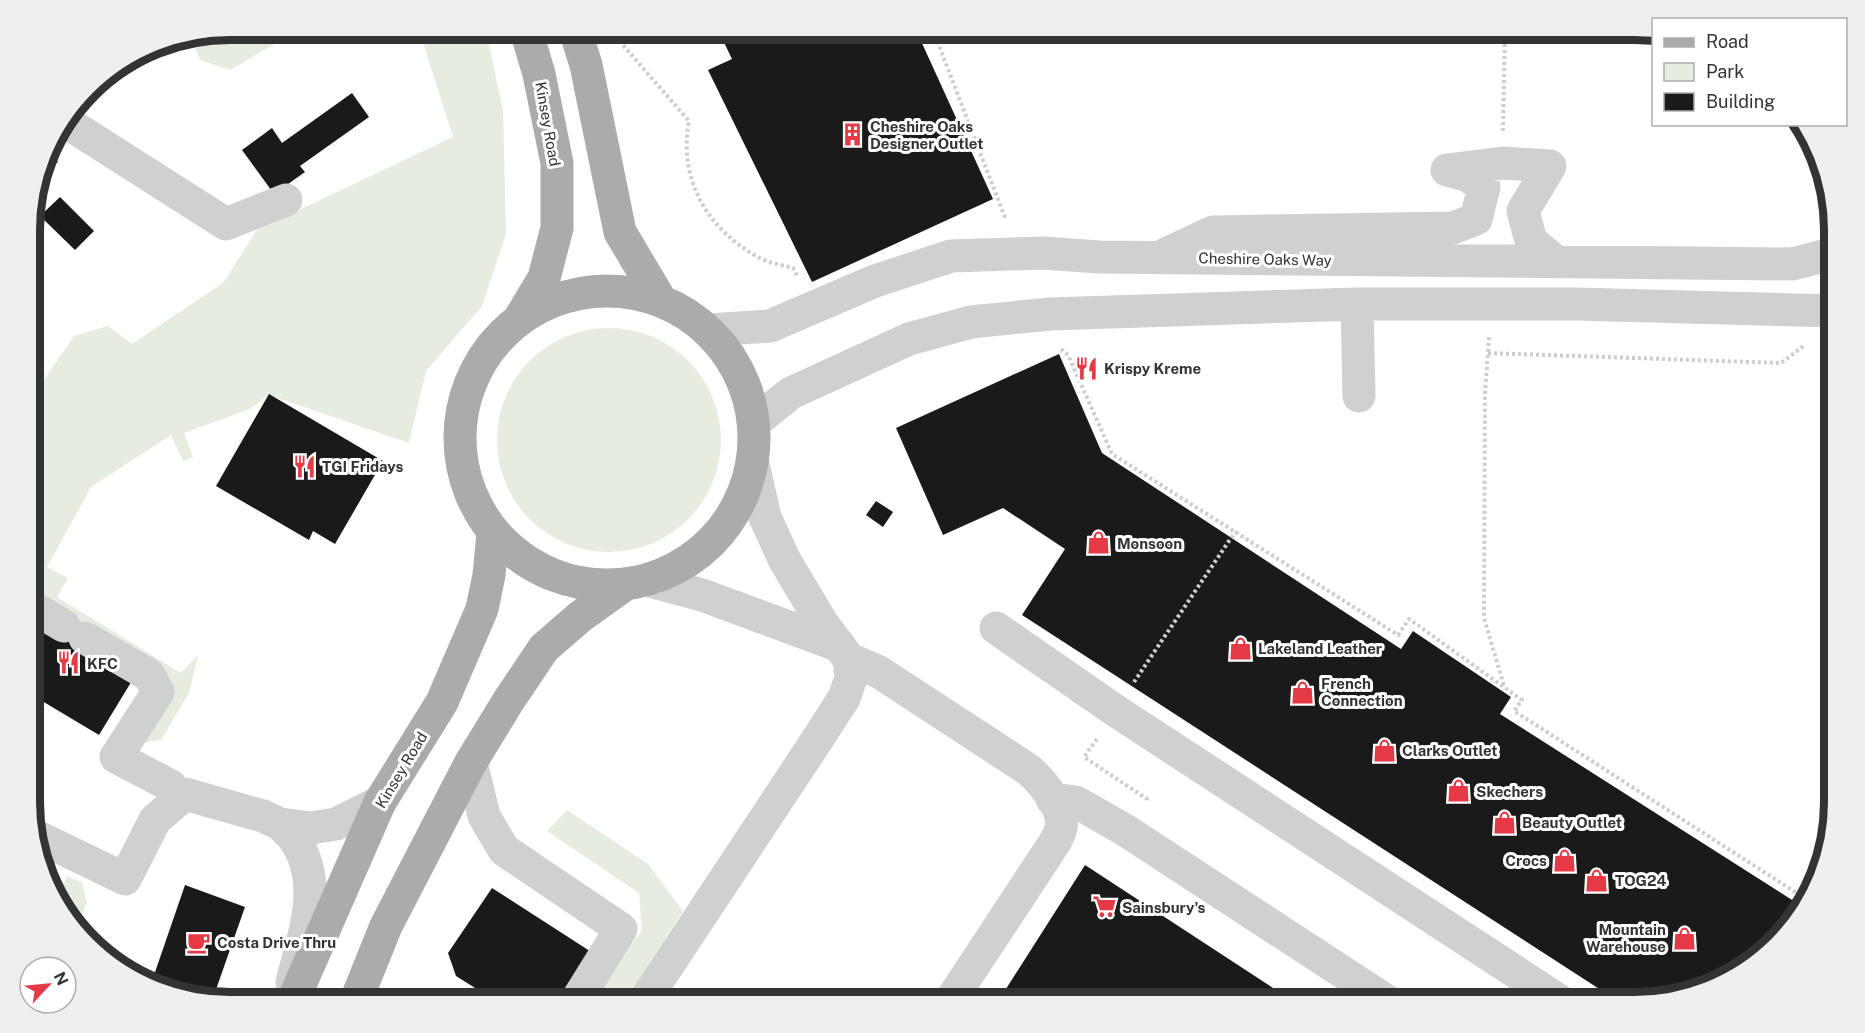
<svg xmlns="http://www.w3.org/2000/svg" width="1865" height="1033" font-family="'Public Sans',sans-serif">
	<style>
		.green { fill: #e6ecdf }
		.building { fill: #1a1a1a }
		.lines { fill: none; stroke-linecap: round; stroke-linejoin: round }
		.path { stroke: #cdcdcd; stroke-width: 4; stroke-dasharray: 3 3; stroke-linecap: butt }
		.minor { stroke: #d0d0d0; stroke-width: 33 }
		.major { stroke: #ababab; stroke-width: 33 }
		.labels { text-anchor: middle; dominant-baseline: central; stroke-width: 6; stroke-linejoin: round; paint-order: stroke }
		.street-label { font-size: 15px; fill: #333; stroke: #fff }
		.poi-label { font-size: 15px; font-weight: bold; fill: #333; stroke: #fff; text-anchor: start }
		.rim { fill: none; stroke: #333; stroke-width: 8 }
	</style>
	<rect width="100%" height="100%" fill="#fff"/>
	<!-- green -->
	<path class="green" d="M231,30h68l-69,40 -30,-10 -6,-16 18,-10z
		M419,30h67l17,81 3,123 -24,72 -56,65 -17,72 -140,-48 -19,14 -66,24 9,24 -10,4 -12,-26 -80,52 -44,80 21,11 -11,19 124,76 17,-18 -9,38 -28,47 -20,3 22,-71 -131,-78v-197l42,-61 34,-10 24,18 91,-61 34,-53 196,-93z
		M497 440a112 112 0 1 1 224 0a112 112 0 1 1-224 0Z
		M567,810l81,54 35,47 -59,92h-35l53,-73 -3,-37 -92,-62z
		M67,876l15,6 5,21 -10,23 -13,-13 -6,-15z"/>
	<!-- building -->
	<path class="building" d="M718,30h198l77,169 -181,83 -104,-212 24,-11z
		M352,93l17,24 -69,49 5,6 -31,22 -32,-44 30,-22 10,15z
		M49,150l9,12 -17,12z
		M60,197l34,34 -19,19 -35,-34z
		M1059,354l43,99 299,196 12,-18 98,66 -11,17 303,193 -68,69 -88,27h-26l-599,-388 43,-66 -62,-41 -60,27 -47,-107z
		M269,394l114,67 -48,83 -22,-13 -4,9 -93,-54z
		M876,501l17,11 -10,15 -17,-12z
		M70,617l20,12 43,50 -34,56 -67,-40v-60l5,-9z
		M1085,865l211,138h-299z
		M185,885l60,22 -32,91 -60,-20z
		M492,888l104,67 -28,48h-69l-43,-27 -8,-23z
		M427,989l19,14h-28z"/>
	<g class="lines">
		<!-- path -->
		<path class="path" d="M616,30v7l73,84c-11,58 18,108 69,136 10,6 24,8 35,11l5,9
			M933,30l73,190
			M1503,131l2,-101
			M1489,337l-4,56 -1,225 20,68
			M1061,349l7,6 44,99 286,181 11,-16 113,81 -8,11 295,190
			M1488,353l293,10 24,-18
			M1134,682l97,-144 6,-6
			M1097,739l-13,18 63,42 -2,3"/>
		<!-- minor -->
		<path class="minor" d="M66,122l160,102 60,-24
			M1447,170l56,-7 47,3 -27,45 8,30 25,21
			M1166,254l47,-22 240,-4 23,-9 8,-32 -16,-11 -21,-6
			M1357,304l2,92
			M708,330l62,-4 105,-45 76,-25 92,-3 56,4 693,7 43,-11
			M756,421l35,-28 118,-54 62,-17 79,-8 307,-10h219l259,7
			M650,581l52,14 138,51
			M32,607l32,19
			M996,628l120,83 447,292
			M85,638l64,37 9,17 -42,65 55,29
			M849,659l30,13 150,98c13,12 36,38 32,58 -1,5 -4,10 -6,14l-106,161
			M471,762l13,54 20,34 117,79 -46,74
			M1052,799l24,3 49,28 265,173
			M280,824c6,6 14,13 18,21 25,43 5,93 -6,137
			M34,835l91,44 30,-59 30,-26 78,22 17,8 31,4 25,-4 44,-22
			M643,1003l172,-260 29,-45 7,-20 -2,-19 -27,-36 -38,-64 -19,-42 -12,-53"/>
		<!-- major -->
		<path class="major" d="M575,30l11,35 34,167 41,69
			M460 438a147 147 0 1 1 294 0a147 147 0 1 1-294 0Z
			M520,318l24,-40 13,-50v-65l-18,-89 -13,-44
			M292,1003l88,-201 62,-100 40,-93 7,-34 4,-42
			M355,1003l31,-77 85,-164 38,-62 35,-52 37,-32 42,-30"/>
	</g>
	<!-- icons -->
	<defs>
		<symbol id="building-bare" viewBox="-9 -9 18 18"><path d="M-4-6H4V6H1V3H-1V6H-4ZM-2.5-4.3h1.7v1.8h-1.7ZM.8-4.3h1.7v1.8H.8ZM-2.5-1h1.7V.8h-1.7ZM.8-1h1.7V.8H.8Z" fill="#e63946" stroke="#fff" stroke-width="2.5" paint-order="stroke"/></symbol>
		<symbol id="restaurant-bare" viewBox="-9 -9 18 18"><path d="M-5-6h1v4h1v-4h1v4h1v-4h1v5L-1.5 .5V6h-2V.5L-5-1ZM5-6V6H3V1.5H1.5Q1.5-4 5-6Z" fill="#e63946" stroke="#fff" stroke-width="2.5" paint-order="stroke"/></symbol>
		<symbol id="shop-bare" viewBox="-9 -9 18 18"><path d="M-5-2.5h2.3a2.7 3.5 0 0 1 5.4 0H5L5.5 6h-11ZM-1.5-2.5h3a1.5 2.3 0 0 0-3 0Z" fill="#e63946" stroke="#fff" stroke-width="2.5" paint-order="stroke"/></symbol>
		<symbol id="supermarket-bare" viewBox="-9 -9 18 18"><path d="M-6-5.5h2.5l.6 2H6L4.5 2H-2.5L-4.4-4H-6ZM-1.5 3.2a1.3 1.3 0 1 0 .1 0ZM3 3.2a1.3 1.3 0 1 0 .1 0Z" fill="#e63946" stroke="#fff" stroke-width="2.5" paint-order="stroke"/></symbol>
		<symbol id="cafe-bare" viewBox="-9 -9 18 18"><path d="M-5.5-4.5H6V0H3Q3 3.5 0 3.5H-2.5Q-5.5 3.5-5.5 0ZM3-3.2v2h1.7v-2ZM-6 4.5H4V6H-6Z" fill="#e63946" stroke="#fff" stroke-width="2.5" paint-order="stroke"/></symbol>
	</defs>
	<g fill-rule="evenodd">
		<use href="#building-bare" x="836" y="118" width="33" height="33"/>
		<use href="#restaurant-bare" x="1070" y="352" width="33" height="33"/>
		<use href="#restaurant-bare" x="288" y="450" width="33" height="33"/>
		<use href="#shop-bare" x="1082" y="526" width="33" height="33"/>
		<use href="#shop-bare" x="1224" y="632" width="33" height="33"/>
		<use href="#restaurant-bare" x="52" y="646" width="33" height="33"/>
		<use href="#shop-bare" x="1286" y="676" width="33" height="33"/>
		<use href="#shop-bare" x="1368" y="734" width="33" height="33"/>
		<use href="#shop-bare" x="1442" y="774" width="33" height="33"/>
		<use href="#shop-bare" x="1488" y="806" width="33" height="33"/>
		<use href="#shop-bare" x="1548" y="844" width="33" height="33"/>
		<use href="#shop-bare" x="1580" y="864" width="33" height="33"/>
		<use href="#supermarket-bare" x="1088" y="890" width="33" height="33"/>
		<use href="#shop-bare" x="1668" y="922" width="33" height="33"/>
		<use href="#cafe-bare" x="182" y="926" width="33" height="33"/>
	</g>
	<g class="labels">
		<!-- street labels -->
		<g class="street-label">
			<text transform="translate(548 124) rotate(80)">Kinsey Road</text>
			<text transform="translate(1265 259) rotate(1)">Cheshire Oaks Way</text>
			<text transform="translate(401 770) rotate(-59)">Kinsey Road</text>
		</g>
		<!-- poi labels -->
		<g class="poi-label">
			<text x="870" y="126">Cheshire Oaks<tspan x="870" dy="17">Designer Outlet</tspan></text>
			<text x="1104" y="368">Krispy Kreme</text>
			<text x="322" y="466">TGI Fridays</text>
			<text x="1117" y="543">Monsoon</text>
			<text x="1258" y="648">Lakeland Leather</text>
			<text x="87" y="663">KFC</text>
			<text x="1321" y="683">French<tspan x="1321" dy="17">Connection</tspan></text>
			<text x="1402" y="750">Clarks Outlet</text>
			<text x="1476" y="791">Skechers</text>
			<text x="1522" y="822">Beauty Outlet</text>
			<text x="1547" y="860" text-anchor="end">Crocs</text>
			<text x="1615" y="880">TOG24</text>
			<text x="1122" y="907">Sainsbury's</text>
			<text x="1666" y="929" text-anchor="end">Mountain<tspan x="1666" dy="17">Warehouse</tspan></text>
			<text x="217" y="942">Costa Drive Thru</text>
		</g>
	</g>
	<!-- crop -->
	<path d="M0 0H1865V1033H0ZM230 40H1634A190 190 0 0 1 1824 230V802A190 190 0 0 1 1634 992H230A190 190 0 0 1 40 802V230A190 190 0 0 1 230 40Z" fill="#efefef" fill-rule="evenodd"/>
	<path class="rim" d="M230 40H1634A190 190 0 0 1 1824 230V802A190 190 0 0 1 1634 992H230A190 190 0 0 1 40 802V230A190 190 0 0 1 230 40Z"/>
	<!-- legend -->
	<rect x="1652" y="18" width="195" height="108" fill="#ffffff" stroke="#adadad" stroke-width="1.5"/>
	<rect x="1664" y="38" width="30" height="9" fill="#ababab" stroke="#adadad" stroke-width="1.5"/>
	<text x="1706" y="48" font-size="18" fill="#333333">Road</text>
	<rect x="1664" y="63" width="30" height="18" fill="#e6ecdf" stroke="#adadad" stroke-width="1.5"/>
	<text x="1706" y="78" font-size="18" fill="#333333">Park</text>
	<rect x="1664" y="93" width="30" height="18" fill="#1a1a1a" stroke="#adadad" stroke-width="1.5"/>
	<text x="1706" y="108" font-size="18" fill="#333333">Building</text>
	<!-- north arrow -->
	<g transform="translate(48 985) rotate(64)"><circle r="28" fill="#ffffff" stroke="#adadad" stroke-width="1.5"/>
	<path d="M0-4.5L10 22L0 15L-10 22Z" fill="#e63946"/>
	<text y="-9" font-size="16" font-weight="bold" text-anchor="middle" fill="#333333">N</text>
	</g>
</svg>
